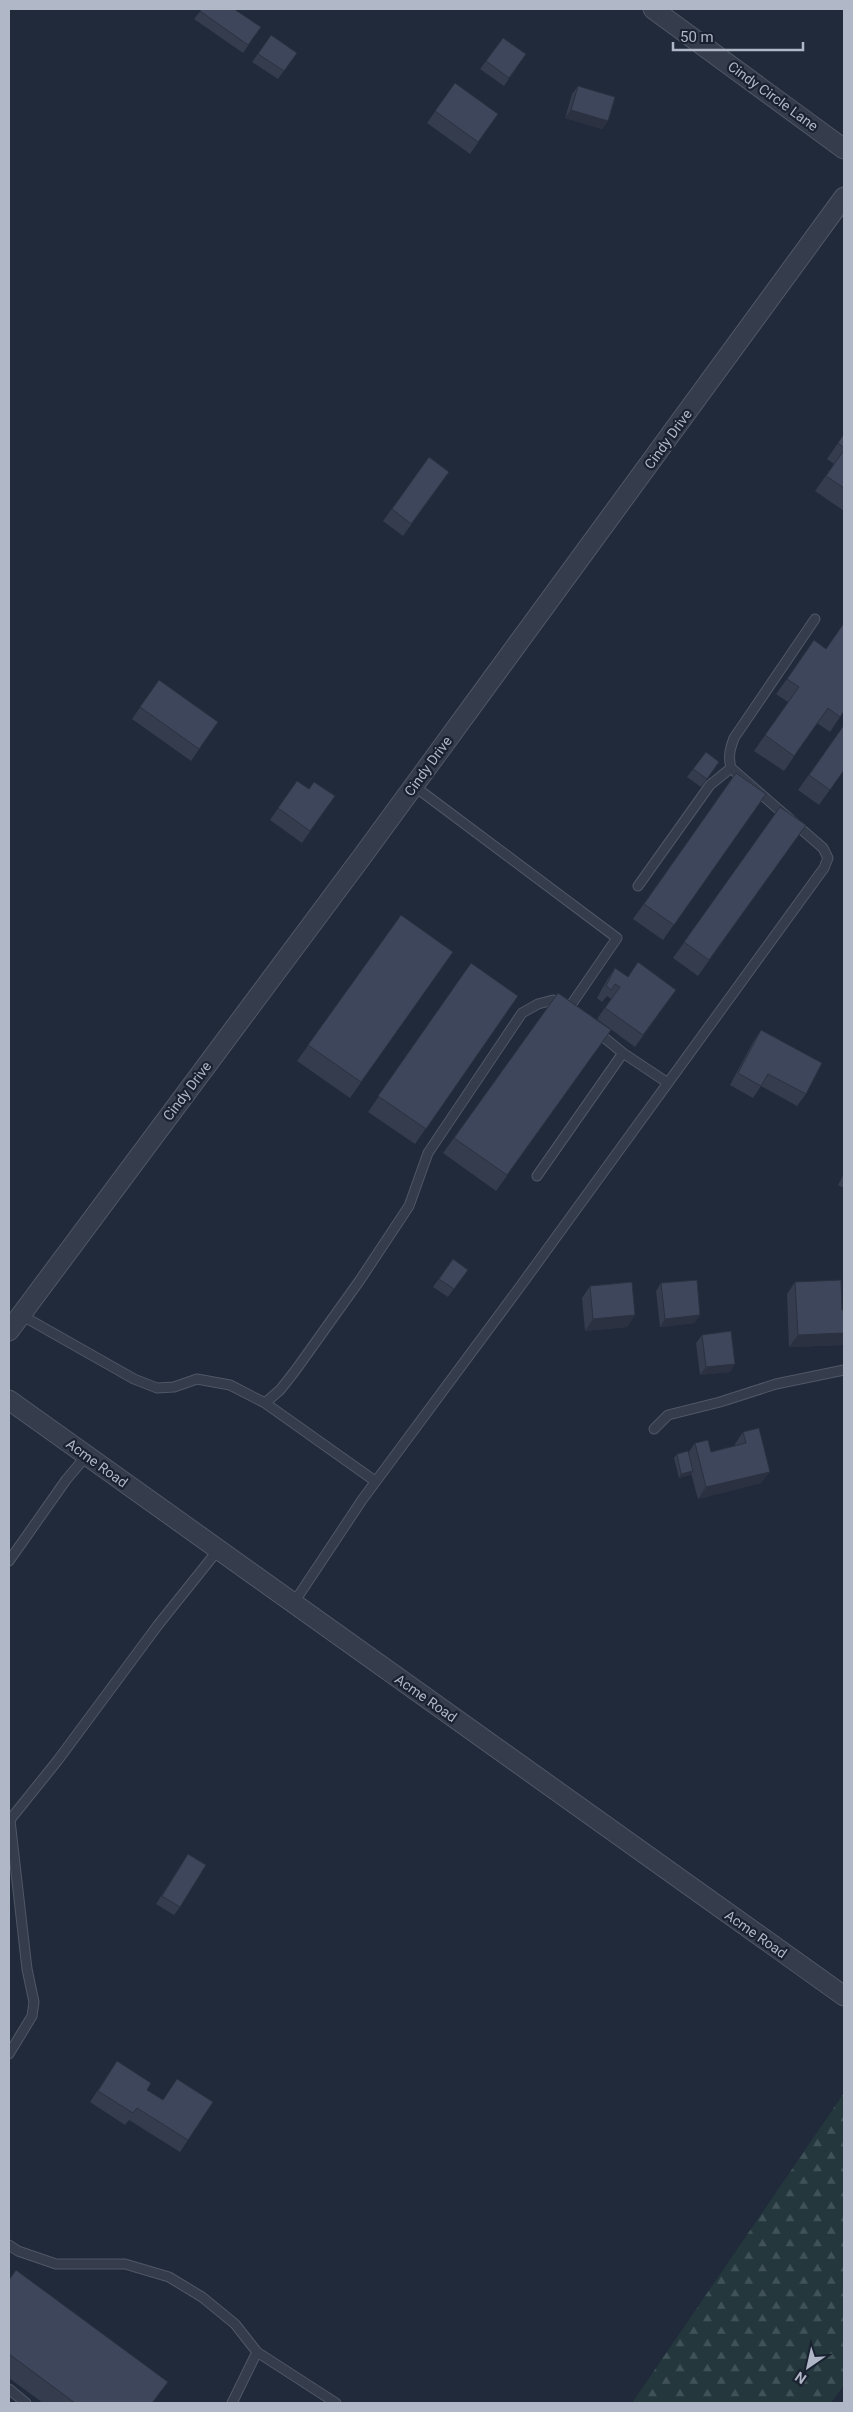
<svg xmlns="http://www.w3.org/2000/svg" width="853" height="2412" font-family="Roboto,sans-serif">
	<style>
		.forest { fill: url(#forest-firs) }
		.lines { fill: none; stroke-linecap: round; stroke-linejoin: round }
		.service-casing { stroke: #505766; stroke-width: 11 }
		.minor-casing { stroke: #505766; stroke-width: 21 }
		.service { stroke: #353c4b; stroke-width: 9 }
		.minor { stroke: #353c4b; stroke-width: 19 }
		.wall { fill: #343c4e }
		.shaded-wall { fill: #2b3140 }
		.building { fill: #3d465b; stroke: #2b3140 }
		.labels { text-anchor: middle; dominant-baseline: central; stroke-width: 4.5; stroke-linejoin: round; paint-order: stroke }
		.street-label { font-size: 14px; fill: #b0b7c7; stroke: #1a2130 }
	</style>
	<defs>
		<pattern id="forest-firs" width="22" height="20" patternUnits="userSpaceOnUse" patternTransform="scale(1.25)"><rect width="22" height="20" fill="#23373c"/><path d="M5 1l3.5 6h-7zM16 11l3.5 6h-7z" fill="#405257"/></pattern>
	</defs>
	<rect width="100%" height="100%" fill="#212a3b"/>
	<!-- forest -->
	<path class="forest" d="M844,2093v292l-13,18h-199z"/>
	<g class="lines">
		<defs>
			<path id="service" d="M414,786l203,152 -48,70 4,3
				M638,886l72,-101 21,-17
				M623,1053l45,30
				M537,1176l86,-123 -27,-22
				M21,1315l113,64 23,9 17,-1 23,-8 33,6 35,18 110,78
				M265,1403l15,-13 15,-19 65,-91 49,-74 19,-53 94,-140 16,-9 15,-4 10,5
				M654,1429l14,-14 52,-13 56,-18 68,-14
				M9,1561l57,-81 21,-25
				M293,1604l69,-104 160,-216 302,-416 4,-10 -5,-10 -92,-80c-3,-12 -1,-19 3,-30l81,-119
				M9,1821l49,-61 100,-135 60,-75
				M9,2054l23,-38 2,-14 -7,-33 -17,-149
				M9,2245l9,6 38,13h69l44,13 33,20 33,27 22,28 79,51
				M9,2389l17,14
				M232,2403l25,-51"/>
			<path id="minor" d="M653,9l191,140
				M9,1331l355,-477 480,-657
				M9,1400l835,596"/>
		</defs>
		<!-- service casing -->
		<use href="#service" class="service-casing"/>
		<!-- minor casing -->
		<use href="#minor" class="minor-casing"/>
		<!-- service -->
		<use href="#service" class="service"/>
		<!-- minor -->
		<use href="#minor" class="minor"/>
	</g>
	<!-- wall -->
	<path class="wall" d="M202,9l59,18 -18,26 -49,-34z
		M271,35l26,18 -19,26 -26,-17z
		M503,38l23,16 -22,32 -24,-17z
		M455,83l43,31 -28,40 -43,-31z
		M578,86l30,35 -6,8 -37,-11 7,-24z
		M844,434v77l-29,-20 19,-27 -7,-5z
		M429,457l20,15 -46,64 -20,-15z
		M787,679l57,32 -14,21 -13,-9 -33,48 -30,-20 34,-49 -12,-8z
		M159,680l59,42 -27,39 -59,-42z
		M844,725v45l-25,35 -21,-15z
		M706,752l13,10 -18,25 -14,-10z
		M736,773l30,21 -103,146 -30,-21z
		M297,781l12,8 26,7 -33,47 -32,-23z
		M780,807l26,18 -108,151 -25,-18z
		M401,915l52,37 -103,146 -53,-37z
		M471,963l47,33 -103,148 -47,-32z
		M615,968l13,9 48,13 -41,57 -38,-28 14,-20 -4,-3 -5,6 -5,-4 10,-18z
		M558,993l53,37 -115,161 -53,-38z
		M761,1030l45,64 -9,12 -36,-20 -8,12 -23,-13 23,-43z
		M844,1174v14l-6,-3z
		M453,1259l15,11 -20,27 -15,-10z
		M795,1282l47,28h2v35l-55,2 -2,-53z
		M661,1283l34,40 -35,4 -4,-36z
		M590,1286l45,29 -8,12 -42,4 -3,-33z
		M702,1335l33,29 -5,8 -30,3 -4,-32z
		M743,1432l18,51 -63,16 -7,-26 -1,2 -11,3 -5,-20 3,-4 11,-1 7,-10 16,9 24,-6v-2z
		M188,1854l-8,53 -6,8 -18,-11z
		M117,2061l30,29 16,10 14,-21 11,61 -8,12 -51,-32 -4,5 -35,-23z
		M9,2280l144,123h-110l-34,-25z"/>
	<!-- shaded-wall -->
	<path class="shaded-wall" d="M571,110l37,11 -6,8 -37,-11z
		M635,1315l-8,12 -42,4 8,-12z
		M700,1315l-5,8 -35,4 5,-8z
		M844,1333v12l-55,2 9,-12z
		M735,1364l-5,8 -30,3 6,-8z
		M693,1471l-3,4 -11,3 2,-4z
		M770,1472l-9,11 -63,16 8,-12z"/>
	<!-- building -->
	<path class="building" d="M202,9h32l27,18 -13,18 -48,-34z
		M271,35l26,18 -13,18 -26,-17z
		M503,38l23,16 -17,24 -23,-17z
		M455,83l43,31 -20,28 -43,-31z
		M578,86l37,11 -7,24 -37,-11z
		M844,434v14l-6,-5z
		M844,450v38l-18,-12z
		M429,457l20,15 -38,52 -19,-15z
		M844,623v88l-4,6 -12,-9 -34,48 -29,-21 34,-48 -12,-8 27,-39 12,9z
		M159,680l59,42 -19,27 -59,-42z
		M844,725v45l-14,20 -21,-15z
		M706,752l13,10 -12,17 -14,-10z
		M736,773l30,21 -92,131 -30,-21z
		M297,781l12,8 5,-7 21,14 -25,35 -32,-23z
		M780,807l26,18 -97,135 -25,-18z
		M401,915l52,37 -92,130 -53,-37z
		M638,962l38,28 -33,45 -38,-27 15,-21 -5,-3 -4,6 -5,-4 9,-18 13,9z
		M471,963l47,33 -92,133 -48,-33z
		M558,993l53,37 -104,145 -53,-37z
		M761,1030l61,33 -16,31 -38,-20 -7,12 -23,-13z
		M453,1259l15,11 -14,19 -15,-10z
		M697,1280l3,35 -35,4 -4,-36z
		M841,1280l1,30h2v23l-46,2 -3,-53z
		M632,1282l3,33 -42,4 -3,-33z
		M731,1331l4,33 -29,3 -4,-32z
		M759,1428l11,44 -64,15 -11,-44 13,-3 3,12 35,-9 -3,-11z
		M688,1451l5,20 -12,3 -4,-20z
		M188,1854l18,11 -26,42 -18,-11z
		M117,2061l34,22 -4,7 16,10 14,-21 36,23 -25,38 -51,-32 -4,5 -35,-22z
		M16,2270l152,112 -16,21h-77l-66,-49v-74z"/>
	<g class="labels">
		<!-- street labels -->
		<g class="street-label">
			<text transform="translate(773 96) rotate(36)">Cindy Circle Lane</text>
			<text transform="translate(668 439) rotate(-54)">Cindy Drive</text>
			<text transform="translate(428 766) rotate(-54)">Cindy Drive</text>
			<text transform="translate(187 1091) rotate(-53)">Cindy Drive</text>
			<text transform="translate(97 1463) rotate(36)">Acme Road</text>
			<text transform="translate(426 1698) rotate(35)">Acme Road</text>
			<text transform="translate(756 1934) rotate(35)">Acme Road</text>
		</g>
	</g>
	<!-- border -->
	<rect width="853" height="2412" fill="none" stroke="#b0b7c7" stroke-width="20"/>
	<!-- north arrow -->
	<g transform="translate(808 2367) rotate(214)" stroke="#1a2130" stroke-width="4" paint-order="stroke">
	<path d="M0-4L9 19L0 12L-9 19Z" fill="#b0b7c7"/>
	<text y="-8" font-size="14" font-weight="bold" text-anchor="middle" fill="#b0b7c7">N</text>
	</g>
	<!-- scale -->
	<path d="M673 42v8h130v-8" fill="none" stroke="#b0b7c7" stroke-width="2.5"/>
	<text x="680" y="42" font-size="15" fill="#b0b7c7" stroke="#1a2130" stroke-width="4" paint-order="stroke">50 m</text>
</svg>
